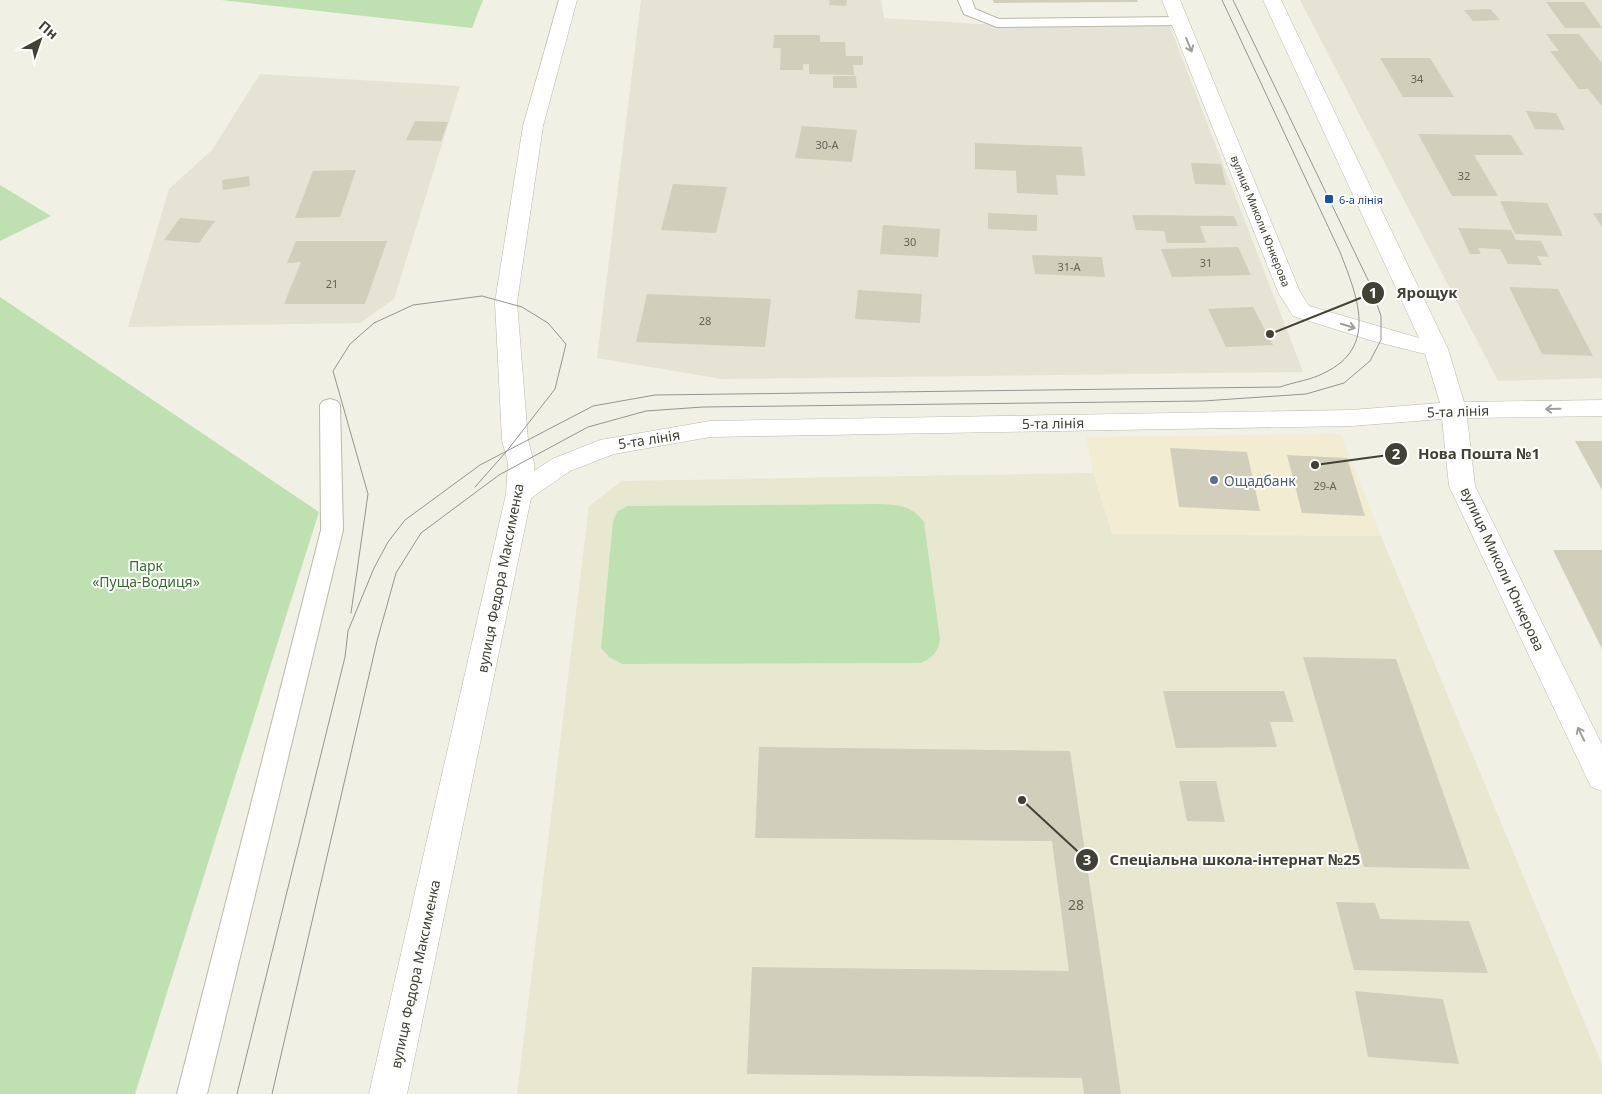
<svg xmlns="http://www.w3.org/2000/svg" width="1602" height="1094" font-family="'Noto Sans',sans-serif">
	<style>
		.residential { fill: #e4e3d4 }
		.commercial { fill: #f1ecd2 }
		.education { fill: #e8e8d0 }
		.green { fill: #bfe1b2 }
		.building { fill: #d1cebc }
		.lines { fill: none; stroke-linecap: round; stroke-linejoin: round }
		.service-casing { stroke: #bbb9a9; stroke-width: 2 }
		.minor-casing { stroke: #bbb9a9; stroke-width: 1 }
		.service { fill: #fff; fill-rule: evenodd }
		.minor { fill: #fff; fill-rule: evenodd }
		.tram { stroke: #949494; stroke-width: 1 }
		.oneway { stroke: #a0a09a }
		.transit-dot { fill: #1a4fb4; stroke: #fff; stroke-width: 2 }
		.service-dot { fill: #5c6f8a; stroke: #fff; stroke-width: 2 }
		.labels { text-anchor: middle; dominant-baseline: central; stroke-width: 4; stroke-linejoin: round; paint-order: stroke }
		.number-label { font-size: 11px; fill: #666457 }
		.far-transit-label { font-size: 11px; fill: #164399; stroke: #fff; text-anchor: start }
		.far-street-label { font-size: 11px; fill: #424135; stroke: #fff }
		.street-label { font-size: 14px; fill: #424135; stroke: #fff }
		.service-label { font-size: 14px; fill: #4e5e75; stroke: #fff; text-anchor: start }
		.park-label { font-size: 14px; fill: #376e2f; stroke: #fff }
		.near-number-label { font-size: 14px; fill: #666457 }
		.leader { fill: none; stroke: #424135; stroke-width: 2 }
		.callout-dot { fill: #424135; stroke: #fff; stroke-width: 2 }
		.mark-label { font-size: 15px; text-anchor: middle; font-weight: bold; fill: #fff }
		.callout-label { font-size: 15px; text-anchor: middle; font-weight: bold; fill: #424135; stroke: #fff; stroke-width: 4; stroke-linejoin: round; paint-order: stroke }
	</style>
	<rect width="100%" height="100%" fill="#f1f0e5"/>
	<!-- residential -->
	<path class="residential" d="M641,0h240l3,18 111,7 174,-1 134,348 -581,7 -125,-21z
		M1300,0h302v378l-104,3z
		M260,74l200,12 -66,213 -34,24 -232,4 41,-138 43,-39z"/>
	<!-- commercial -->
	<path class="commercial" d="M1341,434l40,102 -270,-2 -18,-61 -7,-36z"/>
	<!-- education -->
	<path class="education" d="M1093,473l19,61 269,2 221,528v30h-1085l72,-588 33,-25z"/>
	<!-- green -->
	<path class="green" d="M221,0h262l-11,28z
		M0,185l51,31 -51,25z
		M0,297l319,215 -184,582h-135z
		M879,504c20,1 32,1 45,18l16,117c-2,14 -7,18 -19,24l-299,1 -13,-7 -8,-9 12,-127 4,-9 10,-6z"/>
	<!-- building -->
	<path class="building" d="M830,0h17l-1,6 -17,-1z
		M993,0h144l1,2 -144,1z
		M1546,2h38l18,26h-37z
		M1490,9l10,11 -27,1 -9,-11z
		M1546,34h33l23,29v43l-14,-17h-9l-29,-38h9z
		M774,35h46v7h25l1,14h17v9h-10l1,10 -45,-1v-10h-6v6h-23l1,-22h-8z
		M1380,58h50l24,39h-51z
		M833,76h23l1,12h-24z
		M1526,111l30,2 9,17 -30,-1z
		M415,121l33,1 -7,19 -35,-1z
		M802,126l55,4 -5,32 -57,-4z
		M1418,134l93,1 13,20h-50l24,41h-46z
		M975,143l107,4 3,29 -29,-1 2,20 -41,-2 -1,-22 -41,-2z
		M1191,163l30,1 5,21 -31,-1z
		M356,170l-16,47 -45,1 18,-47z
		M249,176l1,10 -27,4 -1,-10z
		M673,184l54,3 -11,46 -55,-3z
		M1500,201l47,2 16,33 -48,-2z
		M988,213l49,2v16l-49,-2z
		M1593,213h9v14z
		M1132,215l102,1 4,10h-38l6,17h-39l-3,-12 -28,-1z
		M180,218l35,3 -16,22 -35,-3z
		M883,225l57,4 -2,28 -58,-3z
		M1458,228l53,2 5,10 25,1 8,16 -12,-1 5,9 -34,-1 -8,-15 -22,-1 3,6h-11z
		M296,241h91l-22,63h-81l17,-42 -14,1z
		M1238,247l13,28 -79,2 -11,-28z
		M1032,255l70,2 3,20 -70,-3z
		M1509,287l49,2 35,67 -51,-2z
		M858,290l64,4 -2,29 -65,-4z
		M647,294l124,5 -6,48 -129,-5z
		M1253,307l20,38 -47,2 -18,-38z
		M1575,441h27v49z
		M1170,448l77,4 13,59 -81,-4z
		M1287,455l60,3 18,58 -63,-3z
		M1553,550h49v99z
		M1303,657l93,2 74,210 -106,-2z
		M1163,691h121l10,31h-24l7,25 -101,1z
		M759,747l311,4 51,343h-37l-2,-16 -335,-4 5,-107 317,4 -17,-130 -297,-3z
		M1179,781h37l9,41 -38,-1z
		M1336,902l39,1 5,16 89,2 19,52 -134,-3z
		M1355,991l88,8 16,65 -91,-7z"/>
	<g class="lines">
		<defs>
			<path id="service" d="M958,0h14l3,9 24,10 181,-2 7,4 -7,4 -183,2 -33,-13z
				M330,399l7,2 3,4 3,125 -136,564h-30l144,-564 -1,-125 3,-4z"/>
			<path id="minor" d="M559,0h18l-34,126 -26,176 11,138 6,23v8l18,-12 48,-19 110,-19 641,-11 89,-7 -15,-49 -52,-13 -80,-25 -15,-24 -116,-292h18l120,292 9,14 110,32 -156,-338h18l167,349 16,53 138,-2v16l-135,2 8,68 127,259v46l-11,-4 -142,-301 -7,-67 -91,7 -641,11 -96,17 -44,17 -39,27 -124,596h-38l137,-600 2,-31 -6,-23 -7,-138 28,-176z"/>
		</defs>
		<!-- service casing -->
		<use href="#service" class="service-casing"/>
		<!-- minor casing -->
		<use href="#minor" class="minor-casing"/>
		<!-- service -->
		<use href="#service" class="service"/>
		<!-- minor -->
		<use href="#minor" class="minor"/>
		<!-- tram -->
		<path class="tram" d="M351,613l17,-119 -35,-123 17,-27 24,-21 39,-18 69,-9 40,11 26,16 18,21 -11,45 -49,63 -31,35
			M237,1094l108,-437 3,-26 26,-63 14,-26 17,-22 75,-55 113,-59 62,-11 625,-8c14,-5 31,-7 44,-14 55,-26 33,-77 16,-121l-118,-252
			M272,1094l105,-453 19,-68 25,-40 78,-58 89,-48 58,-16 57,-4 500,-6 103,-7 38,-11 26,-22 11,-21v-24l-11,-32 -137,-284"/>
	</g>
	<!-- one-way arrows -->
	<defs><path id="oneway-shaft" d="M-6 0H5M1.5-3L5.5 0L1.5 3" fill="none" stroke-width="1.6" stroke-linecap="round" stroke-linejoin="round" transform="scale(1.25)"/></defs>
	<g class="oneway">
		<use href="#oneway-shaft" transform="translate(1189 45) rotate(68)"/>
		<use href="#oneway-shaft" transform="translate(1348 326) rotate(17)"/>
		<use href="#oneway-shaft" transform="translate(1553 409) rotate(179)"/>
		<use href="#oneway-shaft" transform="translate(1581 734) rotate(-116)"/>
	</g>
	<!-- markers -->
	<rect class="transit-dot" x="1324" y="194" width="10" height="10" rx="2.5"/>
	<circle class="service-dot" cx="1214" cy="480" r="5"/>
	<g class="labels">
		<!-- number labels -->
		<g class="number-label">
			<text x="1417" y="78">34</text>
			<text x="827" y="144">30-А</text>
			<text x="1464" y="175">32</text>
			<text x="910" y="241">30</text>
			<text x="1206" y="262">31</text>
			<text x="1069" y="266">31-А</text>
			<text x="332" y="283">21</text>
			<text x="705" y="320">28</text>
			<text x="1325" y="485">29-А</text>
		</g>
		<!-- far-transit labels -->
		<g class="far-transit-label">
			<text x="1339" y="199">6-а лінія</text>
		</g>
		<!-- far-street labels -->
		<g class="far-street-label">
			<text transform="translate(1261 221) rotate(68)">вулиця Миколи Юнкерова</text>
		</g>
		<!-- street labels -->
		<g class="street-label">
			<text transform="translate(1458 411) rotate(-2)">5-та лінія</text>
			<text transform="translate(1053 423) rotate(-1)">5-та лінія</text>
			<text transform="translate(649 439) rotate(-9)">5-та лінія</text>
			<text transform="translate(1503 569) rotate(65)">вулиця Миколи Юнкерова</text>
			<text transform="translate(500 578) rotate(-79)">вулиця Федора Максименка</text>
			<text transform="translate(415 974) rotate(-78)">вулиця Федора Максименка</text>
		</g>
		<!-- service labels -->
		<g class="service-label">
			<text x="1224" y="480">Ощадбанк</text>
		</g>
		<!-- park labels -->
		<g class="park-label">
			<text x="146" y="565">Парк<tspan x="146" dy="16">«Пуща-Водиця»</tspan></text>
		</g>
		<!-- near-number labels -->
		<g class="near-number-label">
			<text x="1076" y="904">28</text>
		</g>
	</g>
	<!-- callouts -->
	<path class="leader" d="M1270 334L1373 293M1315 465L1396 454M1022 800L1087 860"/>
	<g class="callout-dot">
		<circle cx="1270" cy="334" r="5"/>
		<circle cx="1315" cy="465" r="5"/>
		<circle cx="1022" cy="800" r="5"/>
		<circle cx="1373" cy="293" r="12"/>
		<circle cx="1396" cy="454" r="12"/>
		<circle cx="1087" cy="860" r="12"/>
	</g>
	<g class="mark-label">
		<text x="1373" y="298">1</text>
		<text x="1396" y="459">2</text>
		<text x="1087" y="865">3</text>
	</g>
	<g class="callout-label">
		<text x="1427" y="298">Ярощук</text>
		<text x="1479" y="459">Нова Пошта №1</text>
		<text x="1235" y="865">Спеціальна школа-інтернат №25</text>
	</g>
	<!-- north arrow -->
	<g transform="translate(40 40) rotate(40)" stroke="#ffffff" stroke-width="4" paint-order="stroke">
	<path d="M0-4L9 19L0 12L-9 19Z" fill="#424135"/>
	<text y="-8" font-size="14" font-weight="bold" text-anchor="middle" fill="#424135">Пн</text>
	</g>
</svg>
